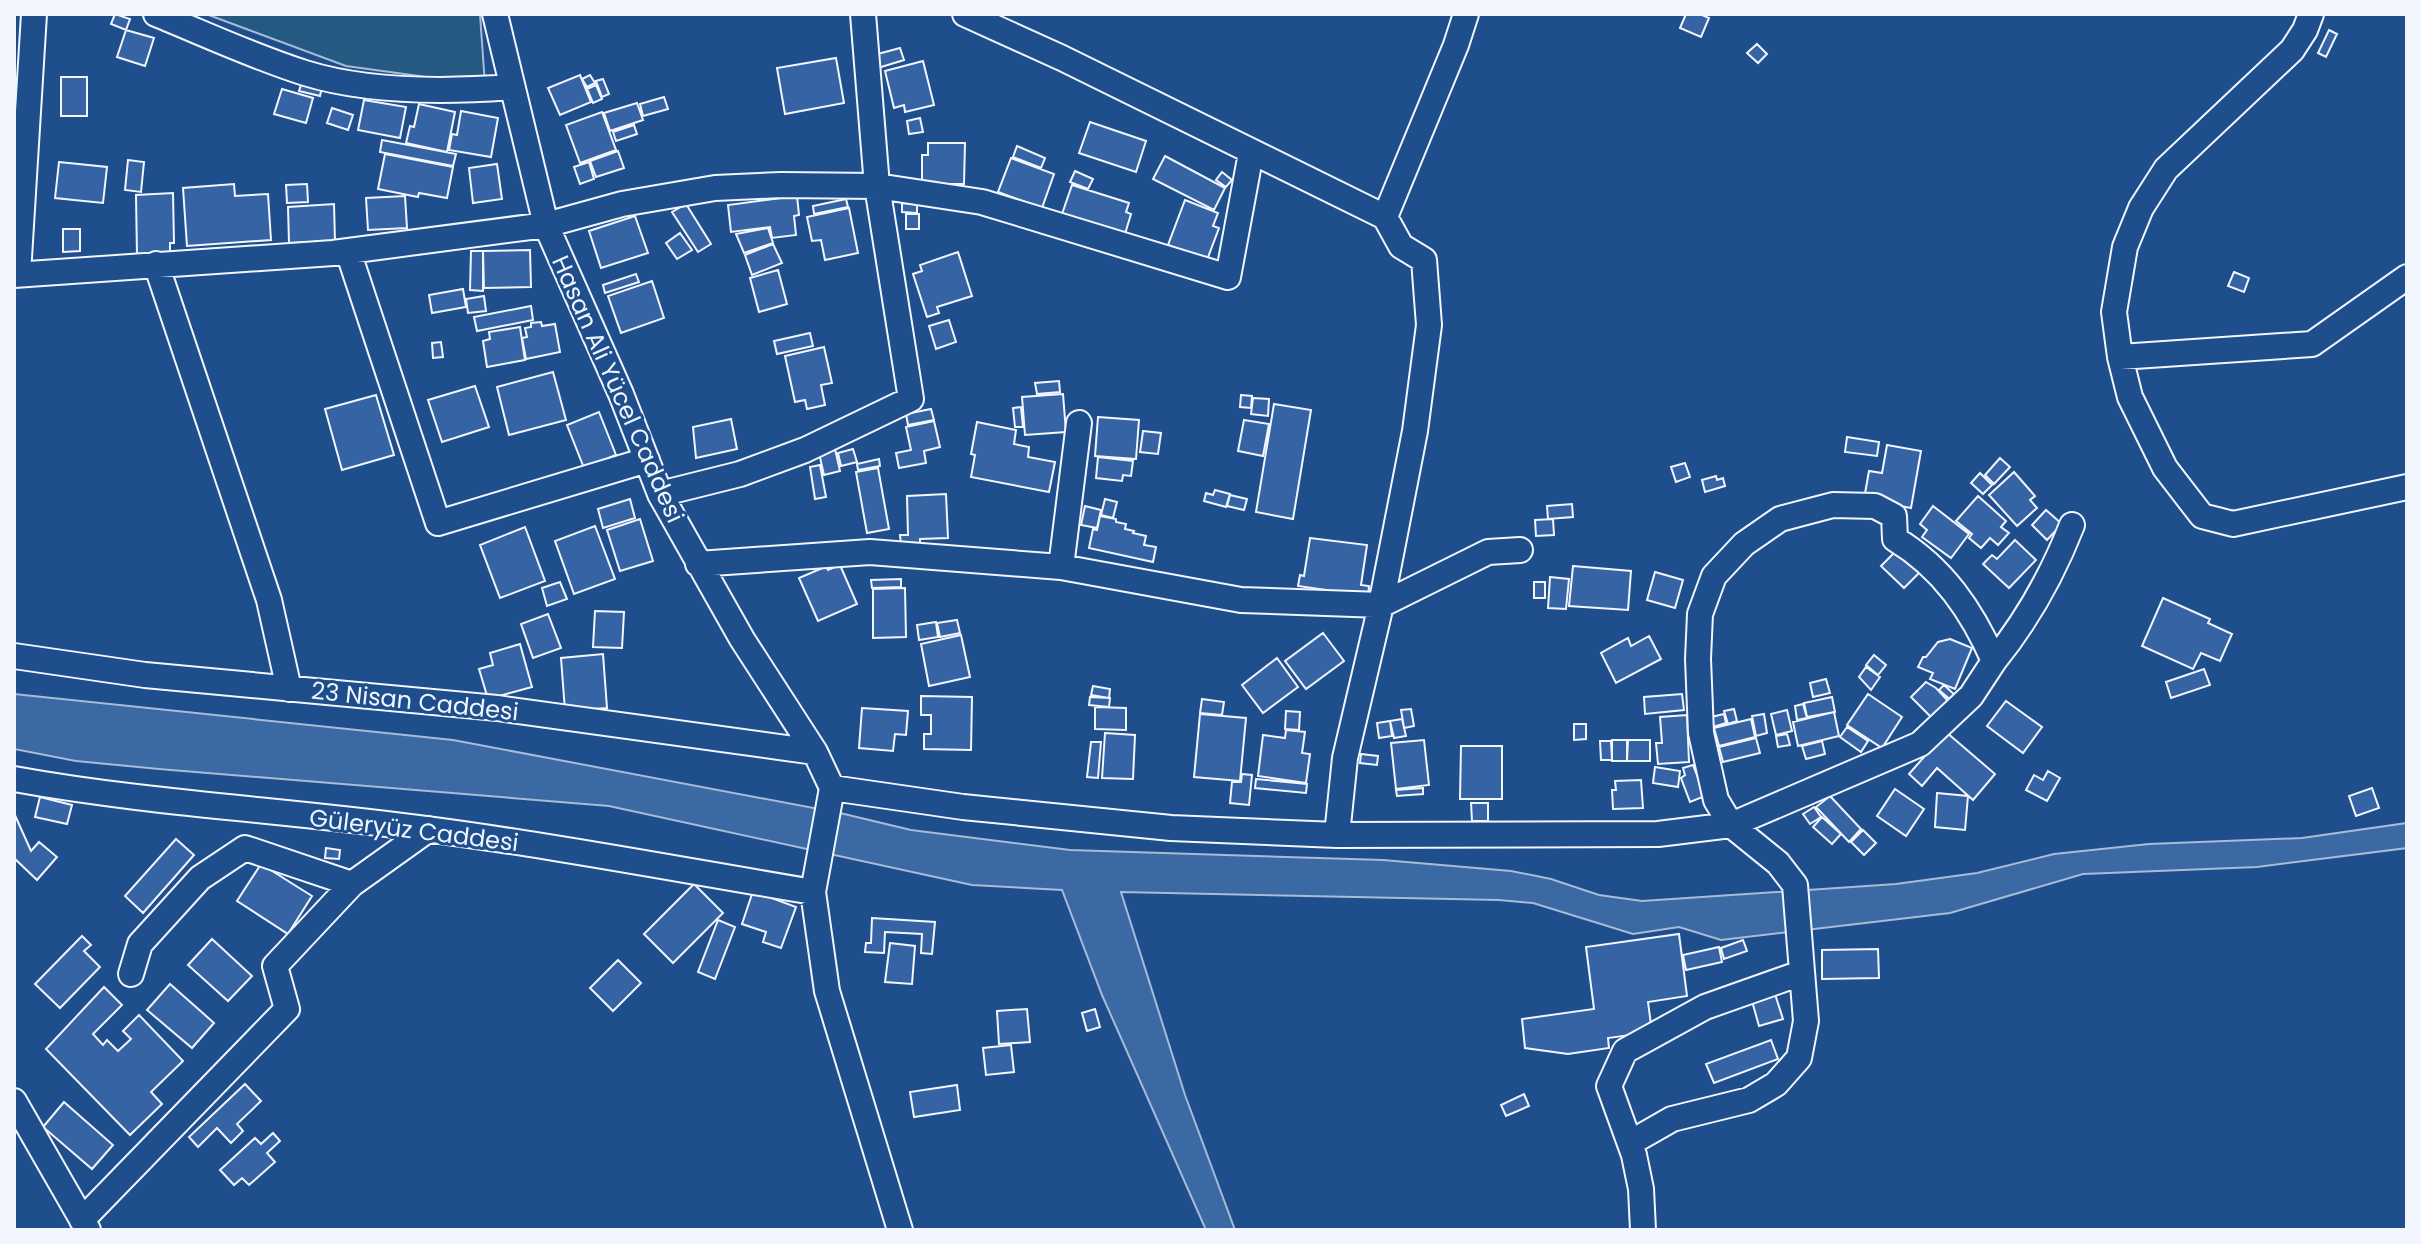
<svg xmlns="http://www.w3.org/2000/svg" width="2421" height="1244" font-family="Poppins,sans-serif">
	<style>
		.green { fill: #245a82; stroke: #a8bbd7; stroke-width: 2 }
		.water { fill: #3b69a3; stroke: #a8bbd7; stroke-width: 2 }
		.building { fill: #3563a3; stroke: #f2f6ff; stroke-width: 2 }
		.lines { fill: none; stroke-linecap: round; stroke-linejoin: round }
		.minor-casing { stroke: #f2f6ff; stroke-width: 28 }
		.minor { stroke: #1f4e8c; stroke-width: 24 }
		.labels { text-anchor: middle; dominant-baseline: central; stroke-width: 6; stroke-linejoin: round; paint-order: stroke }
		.street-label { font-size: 24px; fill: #f2f6ff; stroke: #1f4e8c }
	</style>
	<rect width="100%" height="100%" fill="#1f4e8c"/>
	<!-- green -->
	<path class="green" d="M206,14h274l5,71 -139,-19z"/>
	<!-- water -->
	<path class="water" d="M14,694l439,46 387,73 71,17 159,20 313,10 128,11 40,8 48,16 43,6 254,-17 81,-11 77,-19 95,-10 153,-6 105,-15v25l-150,19 -174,7 -133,39 -229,27 -42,-13 -46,7 -100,-31 -34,-3 -378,-8 64,203 50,135h-29l-104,-235 -40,-105 -90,-5 -363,-79 -450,-37 -83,-8 -62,-12z"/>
	<!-- building -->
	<path class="building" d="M115,14l15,5 -4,11 -15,-6z
		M1686,14h14l9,4 -8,19 -21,-9z
		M126,30l28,8 -9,28 -28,-9z
		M2329,30l8,4 -11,23 -8,-4z
		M1757,44l10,10 -9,9 -11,-10z
		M900,48l4,12 -26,8 -4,-13z
		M836,58l8,45 -59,11 -8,-46z
		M923,61l11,44 -29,7 -1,-7 -10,3 -9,-37z
		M580,75l11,27 -31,13 -12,-27z
		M590,75l5,8 -8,4 -5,-8z
		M61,77h26v39h-26z
		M603,79l6,15 -7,3 -6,-16z
		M302,82l20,5 -2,9 -21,-5z
		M596,85l6,14 -9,4 -6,-14z
		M282,89l31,9 -7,25 -32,-9z
		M664,97l4,12 -25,7 -3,-12z
		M364,100l42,7 -6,31 -42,-8z
		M637,103l6,17 -33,11 -6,-18z
		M419,104l36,8 -8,40 -41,-9 4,-17 4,1z
		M332,108l21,7 -5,15 -21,-7z
		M461,111l37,7 -7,39 -42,-7 3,-16 5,1z
		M602,112l14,38 -36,13 -14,-38z
		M920,118l3,14 -14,2 -2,-13z
		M1090,122l56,19 -10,31 -57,-19z
		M634,125l3,9 -21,7 -3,-9z
		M382,140l74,14 -3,12 -73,-14z
		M928,143h37l-1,41h-42v-29h6z
		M1017,146l28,12 -4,10 -28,-11z
		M618,151l6,17 -28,9 -6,-16z
		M385,154l68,13 -6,31 -28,-5 -1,4 -40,-8z
		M1165,156l60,32 -11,22 -61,-31z
		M1011,158l43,16 -12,34 -44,-16z
		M128,160l16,2 -3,30 -16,-2z
		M59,162l48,5 -4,36 -48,-5z
		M589,162l5,17 -14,5 -6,-17z
		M497,164l5,35 -29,4 -4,-35z
		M1075,171l18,8 -5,10 -18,-7z
		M1222,172l10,8 -6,7 -10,-7z
		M234,184l1,12 33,-2 3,46 -84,6 -4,-58z
		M307,184l1,18 -21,1 -1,-18z
		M1072,185l57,18 -3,9 5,2 -6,20 -63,-20z
		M173,193l1,50h-4v12l-33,1 -1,-61z
		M405,196l2,32 -39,2 -2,-32z
		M797,196l2,19 -5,1 2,19 -24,3 -2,-11 -39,5 -3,-27z
		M846,199l2,8 -34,7 -1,-8z
		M1185,200l33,13 -5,13 6,2 -12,32 -39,-15z
		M902,203l15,1v9l-15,-1z
		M334,204l1,37 -46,2 -1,-36z
		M686,204l25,40 -13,8 -26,-40z
		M849,208l9,45 -33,7 -4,-20 -9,1 -5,-24z
		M906,214h13v15h-13z
		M635,216l13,37 -47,15 -12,-37z
		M768,228l5,15 -29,10 -8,-19z
		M63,229h17v22l-17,1z
		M680,233l12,17 -15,9 -11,-16z
		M773,244l9,19 -30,12 -7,-20z
		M530,250l1,37 -47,1 -1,-37z
		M471,251h12v40l-13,-1z
		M958,252l14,44 -35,11 2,6 -12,4 -14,-43 9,-3 -2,-6z
		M778,270l9,34 -28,8 -9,-34z
		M2234,272l15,6 -5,14 -16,-6z
		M636,274l3,8 -34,11 -2,-8z
		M652,281l12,37 -43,15 -13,-37z
		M463,289l3,18 -34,6 -3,-18z
		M484,296l2,15 -18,2 -2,-14z
		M531,306l2,14 -56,11 -3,-14z
		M949,320l7,22 -20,7 -7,-23z
		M541,322l1,4 13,-2 5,28 -34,7 -4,-21 5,-1 -2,-9 6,-1v-4z
		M520,327l5,33 -38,7 -4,-26 7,-2 -1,-7z
		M810,333l3,13 -36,8 -3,-13z
		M441,342l2,15 -10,1 -1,-15z
		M824,347l8,36 -11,2 4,20 -18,4 -2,-9 -10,2 -10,-46z
		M553,372l13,48 -57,15 -12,-48z
		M1059,381l1,11 -23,2 -2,-11z
		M475,386l14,41 -47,15 -14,-42z
		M1063,394l3,38 -41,3 -3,-38z
		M376,395l18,60 -52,15 -17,-61z
		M1241,395l11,1 -1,12 -11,-1z
		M1253,398l16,1 -1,17 -17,-2z
		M1274,404l37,6 -18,109 -37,-7z
		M1021,407l2,20h-8l-2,-19z
		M931,409l3,11 -26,5 -2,-11z
		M599,412l17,43 -32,13 -17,-43z
		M1098,417l41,3 -3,39 -41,-3z
		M731,419l6,30 -41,9 -3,-31z
		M1244,420l25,4 -6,32 -25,-5z
		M934,421l6,26 -16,4 2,12 -27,5 -3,-15 15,-3 -5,-23z
		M977,422l39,8 -2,14 15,3 -1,10 27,5 -6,30 -78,-15 4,-22 -4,-1z
		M1143,431l18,2 -3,21 -18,-2z
		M1847,437l32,5 -2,14 -32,-4z
		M1887,445l34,6 -10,57 -47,-9 5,-28 13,2z
		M835,449l5,22 -16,4 -5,-22z
		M853,449l4,13 -16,4 -3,-13z
		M1098,457l35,4 -2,15 -8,-1 -1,6 -26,-3z
		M2000,458l10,9 -16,17 -9,-9z
		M879,459l1,7 -22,4 -1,-6z
		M1685,463l5,14 -14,5 -5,-15z
		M820,465l6,32 -11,2 -5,-32z
		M878,468l11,61 -22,4 -11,-61z
		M2014,472l21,24 -5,4 7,8 -20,18 -28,-31z
		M1980,473l12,12 -9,9 -12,-11z
		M1716,476l1,4 6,-2 2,8 -20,6 -3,-12z
		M1215,490l15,4 -4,13 -22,-6 2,-8 7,2z
		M946,494l2,44 -28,1v5h-19l-1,-9h8l-1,-39z
		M1230,495l17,4 -3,11 -17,-4z
		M1978,496l28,25 -5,6 8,6 -11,12 -8,-7 -9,10 -12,-10 3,-4 -16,-13z
		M630,499l5,19 -32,10 -5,-19z
		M1105,499l12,3 -4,16 -12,-3z
		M1572,504l1,13 -25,2 -1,-13z
		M1085,506l16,4 -4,18 -16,-3z
		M1933,506l36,28 -18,24 -29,-21 5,-7 -7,-6z
		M2046,510l16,14 -15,16 -15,-15z
		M1100,516l16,3v3l10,2 -1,5 9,2 -1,2 13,3 -2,9 12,2 -3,15 -64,-14 4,-19 4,1z
		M640,519l13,42 -33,10 -13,-41z
		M1553,519l1,16 -18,1 -1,-16z
		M595,526l20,53 -41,15 -19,-53z
		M525,527l20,54 -45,17 -20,-53z
		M1310,538l57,7 -6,40 8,1 -1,10 -70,-10 2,-11 4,1z
		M2015,540l21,20 -27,28 -26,-24 9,-9 5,4z
		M1897,550l23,22 -16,16 -23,-22z
		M840,565l17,39 -39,17 -19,-43 28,-12 1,4z
		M1573,566l58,5 -3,39 -59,-4z
		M1655,572l28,8 -8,28 -28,-8z
		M1550,577l19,2 -3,30 -18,-1z
		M901,579v8l-29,1 -1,-8z
		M560,582l7,17 -20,7 -5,-18z
		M1534,582h11v16h-11z
		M905,588l1,49 -33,1v-49z
		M2163,598l47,21 -2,4 24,11 -12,27 -19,-8 -8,16 -51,-23z
		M595,611l29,1 -2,36 -29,-1z
		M548,614l13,34 -28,10 -12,-34z
		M957,620l3,13 -20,4 -3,-14z
		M936,622l2,15 -19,3 -2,-15z
		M1323,633l21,28 -38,28 -21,-28z
		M961,635l9,42 -41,9 -8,-42z
		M1649,636l12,23 -45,24 -15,-30 27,-15 3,8z
		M1950,639l22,9 -17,41 -25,-10 3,-6 -15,-6 5,-10h3l12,-15z
		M520,644l12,43 -44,12 -9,-30 14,-4 -3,-12z
		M603,654l4,54 -42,3 -4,-53z
		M1874,655l12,10 -8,10 -12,-10z
		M1277,658l21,29 -35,26 -21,-28z
		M1866,667l14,10 -9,13 -12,-13z
		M2204,669l6,16 -39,13 -5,-16z
		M1826,679l4,14 -17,4 -3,-14z
		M1926,682l10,6 13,14 -17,16 -21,-21z
		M1944,685l13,12 -4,5 -14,-12z
		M1093,686l17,3 -1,9 -18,-3z
		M1682,694l2,16 -39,4 -1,-17z
		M1868,694l34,23 -20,31 -35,-23z
		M921,696l51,1 -1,53 -47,-1v-15h7v-19h-10z
		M1090,697l20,1 -1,9 -20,-2z
		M1832,697l3,15 -28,5 -3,-14z
		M1202,699l22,3 -2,13 -22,-2z
		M2006,701l36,26 -19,26 -36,-27z
		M1803,704l4,14 -10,2 -2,-14z
		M1095,707l31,1v22l-31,-1z
		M862,708l46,3 -2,24 -11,-1 -2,17 -34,-3z
		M1411,709l3,17 -10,2 -3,-18z
		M1734,709l3,12 -9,3 -4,-13z
		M1787,710l5,21 -16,4 -5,-21z
		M1286,711l14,1 -1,18 -14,-1z
		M1834,712l5,24 -41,10 -5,-24z
		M1200,714l46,4 -6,63 -46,-4z
		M1724,714l2,9 -13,4 -2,-10z
		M1764,714l3,19 -11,3 -4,-20z
		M1687,715l2,47 -31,2 -2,-21h6l-2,-26z
		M1402,719l4,17 -12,2 -4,-17z
		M1751,719l4,18 -36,9 -5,-18z
		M1390,721l2,15 -13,2 -2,-15z
		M1574,724h12v15l-12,1z
		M1847,727l21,14 -7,11 -21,-15z
		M1286,730l19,2 -3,21 8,1 -4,29 -48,-7 5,-41 22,3z
		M1946,732l49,42 -22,26 -36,-32 -15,18 -13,-12z
		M1105,733l30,2 -2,44 -31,-1z
		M1787,734l3,11 -12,2 -2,-11z
		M1756,738l4,15 -37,9 -4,-15z
		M1424,740l5,45 -33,4 -5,-46z
		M1612,740h15v21h-15z
		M1628,740h22v21h-23z
		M1600,741h11l1,19h-11z
		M1822,741l3,13 -19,5 -4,-13z
		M1091,742h10l-3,36 -11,-1z
		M1461,746h41v53h-42z
		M1361,754l17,2 -1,9 -17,-2z
		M1693,765l12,31 -15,6 -9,-24 4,-3 -2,-7z
		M1655,767l25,4 -2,16 -25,-4z
		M2048,771l12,7 -13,23 -21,-11 8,-15 9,5z
		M1242,774l10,1 -3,30 -19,-2 2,-21h9z
		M1256,779l51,5 -1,9 -51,-5z
		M1641,780l2,28 -30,1 -1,-19h4l-1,-9z
		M1423,788v6l-26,2 -1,-6z
		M2372,788l7,20 -23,8 -7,-20z
		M1895,789l29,20 -18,27 -29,-20z
		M1937,793l31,3 -3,34 -30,-3z
		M1830,796l31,33 -12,13 -33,-35z
		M40,797l32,8 -5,19 -32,-7z
		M1471,803h17v18h-16z
		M1814,807l7,10 -11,7 -7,-10z
		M14,813l17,38 8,-9 18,15 -20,23 -23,-22z
		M1822,817l19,17 -9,10 -19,-17z
		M1863,830l13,13 -12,12 -13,-13z
		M176,839l18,16 -51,58 -18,-17z
		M326,848l14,2 -1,9 -14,-1z
		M261,864l51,32 -24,38 -51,-33z
		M694,884l29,29 -50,50 -29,-29z
		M753,891l43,16 -15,41 -18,-6 3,-10 -24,-8z
		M872,918l63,4 -3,32 -11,-1 1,-19 -37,-2 -1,21 -19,-1 1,-9h5z
		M718,920l17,7 -20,52 -17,-7z
		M1679,934l8,62 -39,6 4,30 -44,6 1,10 -41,6 -43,-6 -3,-29 72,-10 -8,-62z
		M82,936l9,9 -7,6 16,16 -40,41 -25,-24z
		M212,939l40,37 -24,25 -40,-36z
		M1743,940l4,11 -23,8 -3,-11z
		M890,943l25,3 -3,38 -27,-2z
		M1719,947l3,15 -36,8 -3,-15z
		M1878,949l1,29 -57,1v-29z
		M618,960l23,23 -28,28 -23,-23z
		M170,984l44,39 -22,25 -45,-38z
		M104,987l18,18 -29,29 10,11 4,-5 11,11 13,-12 -8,-8 16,-16 44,46 -32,31 11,12 -32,31 -84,-86z
		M1775,994l8,25 -24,7 -7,-25z
		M1027,1009l3,33 -31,2 -2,-33z
		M1095,1009l5,18 -13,4 -5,-18z
		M1771,1040l7,19 -64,24 -8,-19z
		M1011,1045l3,27 -28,3 -3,-27z
		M245,1084l16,17 -24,23 6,7 -12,12 -14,-15 -19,19 -9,-10z
		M957,1085l3,25 -46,7 -4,-25z
		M1524,1094l5,12 -23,10 -5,-11z
		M64,1102l49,43 -21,24 -49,-42z
		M273,1133l7,8 -13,12 8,9 -26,23 -7,-7 -8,7 -14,-15 35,-32 6,6z"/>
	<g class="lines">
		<defs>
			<path id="minor" d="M156,14c49,20 98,43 149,59 64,20 141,19 207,14
				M495,14l51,211 75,169 39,100 82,145 73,113 17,36 -19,104 14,99 73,239
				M965,14l97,44 323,159 16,29 23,14 5,65 -14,106 -34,174 -36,153 -8,77
				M2311,14l-6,16 -13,20 -126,119 -25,39 -16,39 -11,65 6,45 10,40 35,71 37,48 31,8 174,-37
				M1385,217l71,-172 10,-31
				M348,251l90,272 209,-63
				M156,264l113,336 20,89
				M18,274l16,-260
				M14,275l319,-22 213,-28 76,-21 93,-16 66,-3 96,1 105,16 246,75 23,-124
				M2120,357l192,-13 95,-67
				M660,494l80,-20 65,-24 106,-51 -34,-213 -14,-172
				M698,564l172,-12 191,15 180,33 140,5 107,-53 32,-2
				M1061,567l18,-144
				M14,656l131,19 352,33 318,44
				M1994,661c34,-42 58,-85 78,-136
				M14,779c133,24 269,31 404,49 132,17 264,42 395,64
				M832,788l131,19 208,21 166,7 321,-1 73,-9 189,-81 51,-48 23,-35c-22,-50 -51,-93 -99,-122l-1,-23 -19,-10 -42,-1 -53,14 -36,25 -30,32 -14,38 -2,45 3,74 15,67 15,25 47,38 17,22 11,136 -7,37 -23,26 -27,16 -77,19 -42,24
				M131,974l9,-30 60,-66 45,-30 107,36
				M14,1101l74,129
				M82,1220l205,-211 -12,-43 77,-82 77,-55
				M1643,1230l-2,-41 -7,-34 -25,-69 16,-35 80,-44 96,-34"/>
		</defs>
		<!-- minor casing -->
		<use href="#minor" class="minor-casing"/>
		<!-- minor -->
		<use href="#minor" class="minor"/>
	</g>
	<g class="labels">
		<!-- street labels -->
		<g class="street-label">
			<text transform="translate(618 389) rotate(66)">Hasan Ali Yücel Caddesi</text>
			<text transform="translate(415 701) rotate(6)">23 Nisan Caddesi</text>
			<text transform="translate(414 830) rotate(7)">Güleryüz Caddesi</text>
		</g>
	</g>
	<!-- border -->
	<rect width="2421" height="1244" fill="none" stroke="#f2f6ff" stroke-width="32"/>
</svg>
